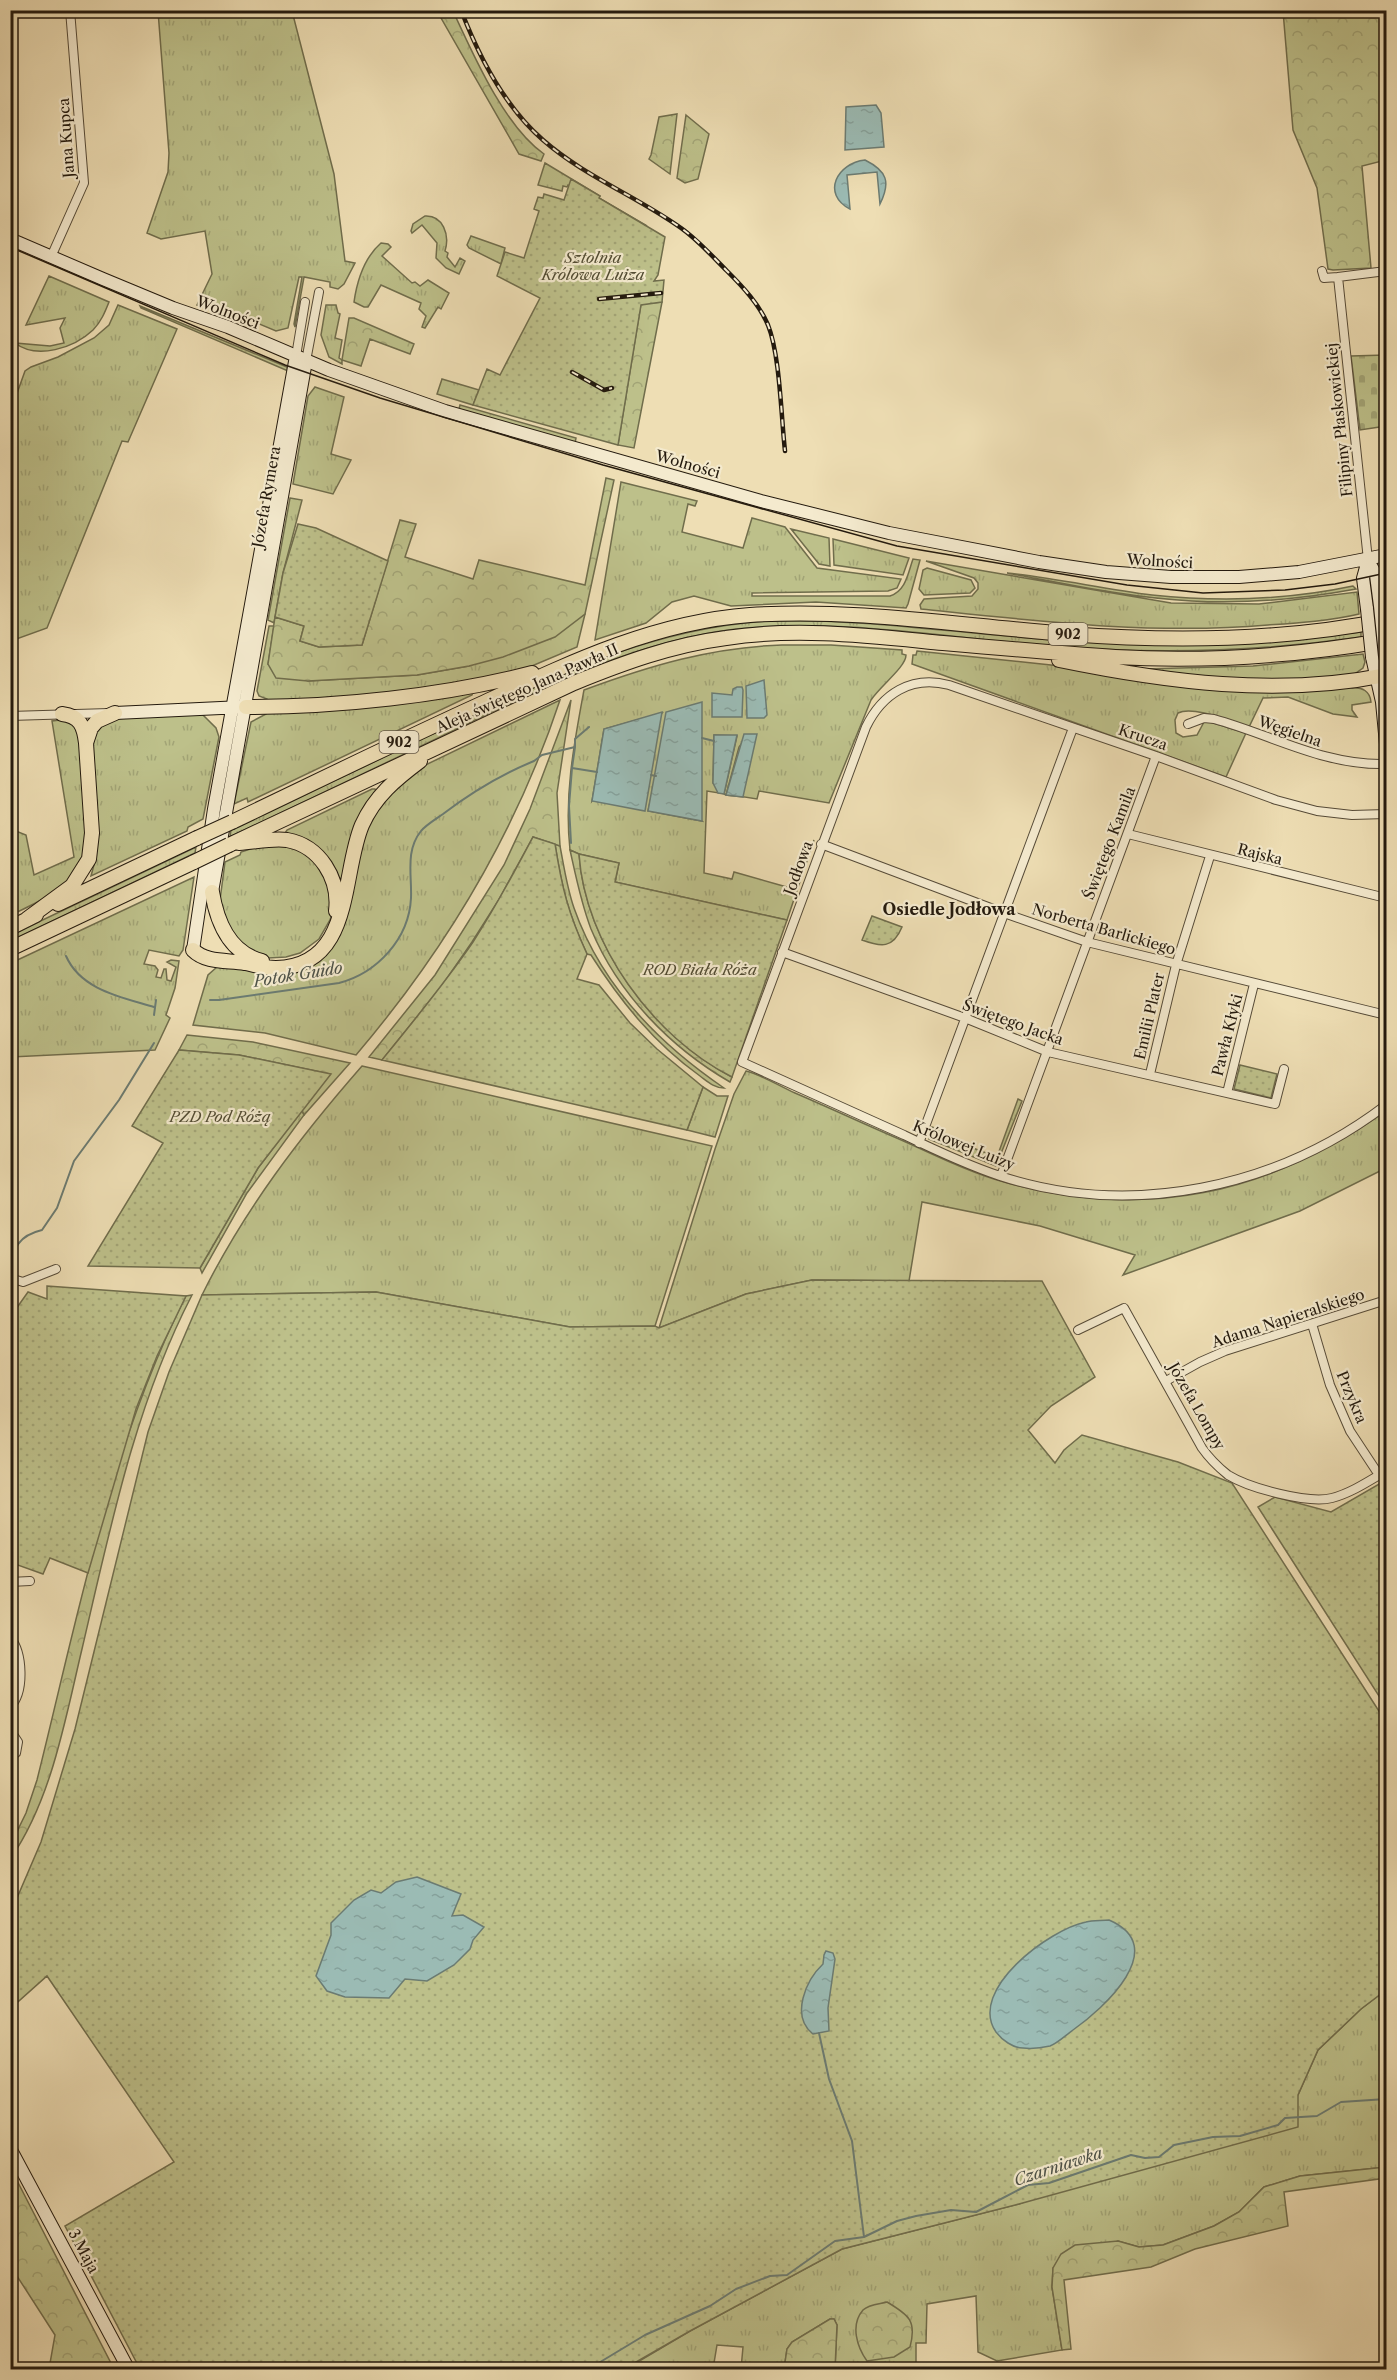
<svg xmlns="http://www.w3.org/2000/svg" width="1397" height="2380" font-family="'Libre Caslon Text',serif">
	<style>
		.grass { fill: url(#grass-tufts); stroke: #706d4c; stroke-width: 1.5; fill-rule: evenodd }
		.forest { fill: url(#forest-crowns); stroke: #706d4c; stroke-width: 1.5 }
		.cemetery { fill: url(#cemetery-stones); stroke: #706d4c; stroke-width: 1.5 }
		.park { fill: url(#park-dots); stroke: #706d4c; stroke-width: 1.5 }
		.water { fill: url(#water-ripples); stroke: #6b7b72; stroke-width: 1.5 }
		.lines { fill: none; stroke-linecap: round; stroke-linejoin: round }
		.stream { stroke: #6b7b72; stroke-width: 2 }
		.street-casing { stroke: #564b38; stroke-width: 10 }
		.secondary-casing { stroke: #241a0e; stroke-width: 14 }
		.primary-casing { stroke: #241a0e; stroke-width: 16 }
		.street { stroke: #f4eace; stroke-width: 8 }
		.secondary { stroke: #f4eace; stroke-width: 12 }
		.primary { stroke: #eedeb4; stroke-width: 14 }
		.tram { stroke: #241a0e; stroke-width: 1.5 }
		.rail-casing { stroke: #241a0e; stroke-width: 4.5 }
		.rail { stroke: #f4eace; stroke-width: 2; stroke-dasharray: 7; stroke-linecap: butt }
		.secondary-bridge-casing { stroke: #241a0e; stroke-width: 14; stroke-linecap: butt }
		.primary-bridge-casing { stroke: #241a0e; stroke-width: 16; stroke-linecap: butt }
		.secondary-bridge { stroke: #f4eace; stroke-width: 12 }
		.primary-bridge { stroke: #eedeb4; stroke-width: 14 }
		.labels { text-anchor: middle; dominant-baseline: central; stroke-width: 4.5; stroke-linejoin: round; paint-order: stroke }
		.shield { fill: #f4eace; stroke: #625848; stroke-width: 1.5 }
		.shield-label { font-size: 14px; font-weight: bold; fill: #241a0e }
		.street-label { font-size: 15px; fill: #241a0e; stroke: #f4eace }
		.park-label { font-size: 15px; font-style: italic; fill: #524c33; stroke: #f4eace }
		.neighbourhood-label { font-size: 16px; font-weight: bold; fill: #241a0e; stroke: #f4eace }
		.water-label { font-size: 16px; font-style: italic; fill: #4e5248; stroke: #f4eace }
	</style>
	<defs>
		<pattern id="grass-tufts" width="24" height="20" patternUnits="userSpaceOnUse" patternTransform="scale(1.5)"><rect width="24" height="20" fill="#bdc08a"/><path d="M3 7l-1-3M5 7V3M7 7l1-3M15 17l-1-3M17 17v-4M19 17l1-3" fill="none" stroke="#a2a476"/></pattern>
		<pattern id="forest-crowns" width="20" height="18" patternUnits="userSpaceOnUse" patternTransform="scale(1.5)"><rect width="20" height="18" fill="#bdc08a"/><path d="M2 6a3 3 0 1 1 6 0M12 15a3 3 0 1 1 6 0" fill="none" stroke="#a2a476"/></pattern>
		<pattern id="cemetery-stones" width="16" height="16" patternUnits="userSpaceOnUse" patternTransform="scale(1.5)"><rect width="16" height="16" fill="#bdc08a"/><path d="M2 7V4a2 2 0 0 1 4 0v3zM10 15v-3a2 2 0 0 1 4 0v3z" fill="#a2a476"/></pattern>
		<pattern id="park-dots" width="8" height="8" patternUnits="userSpaceOnUse" patternTransform="scale(1.5)"><rect width="8" height="8" fill="#bdc08a"/><path d="M2 2h.1M6 6h.1" fill="none" stroke="#a2a476" stroke-width="1.8" stroke-linecap="round"/></pattern>
		<pattern id="water-ripples" width="26" height="14" patternUnits="userSpaceOnUse" patternTransform="scale(1.5)"><rect width="26" height="14" fill="#9bbbb4"/><path d="M2 4q2-2 4 0t4 0M15 11q2-2 4 0t4 0" fill="none" stroke="#85a09a"/></pattern>
	</defs>
	<rect width="100%" height="100%" fill="#eedeb4"/>
	<filter id="stains"><feTurbulence type="fractalNoise" baseFrequency=".00333" numOctaves="4"/><feColorMatrix values="0 0 0 0 .2 0 0 0 0 .09 0 0 0 0 .02 0 0 0 .5 -.17"/></filter>
	<radialGradient id="worn" r=".72"><stop offset=".6" stop-color="#630" stop-opacity="0"/><stop offset="1" stop-color="#630" stop-opacity=".3"/></radialGradient>
	<!-- grass -->
	<path class="grass" d="M158,11h134l42,163 11,87 10,2 -11,21 -6,5 -8,-2v-5l-26,-5 -9,50 -1,-3 8,-47h-3l-11,51 -12,3 -26,-11 -53,-15 15,-31 -7,-43 -44,8 -14,-6 21,-61 1,-19z
		M545,163l55,33 -1,2 48,28 -24,-9 -55,-32 -1,2 -4,-1 -1,5 -24,-6z
		M425,216c18,-1 25,19 20,35l3,2 -1,4 8,10 5,-9 5,3 -6,13 -13,-6 -10,-10 1,-15 -15,-18 -10,8 -1,-2 2,-7z
		M471,236l34,12 -4,16 -32,-16 -2,-3z
		M381,243l7,1 3,3 -9,9 30,27 3,-1 5,4 8,-6 21,13 -8,16 -3,-2 -13,21 -3,-1 4,-11 -7,-7 2,-6 -40,-18 -13,22h-4l-10,-5c3,-21 11,-45 27,-59z
		M49,276l60,26c-4,10 -8,20 -16,28 -19,18 -56,30 -78,13l35,3 14,-3 -4,-15 5,-10 -39,7z
		M118,305l59,24 -49,113 -6,-1 -75,187 -36,13 -1,-228 15,-42 6,-4 27,-10 36,-19 15,-13z
		M326,305h10l2,8 2,1 -5,24 7,2 -3,18 3,2v4l-13,-7 -8,-22z
		M140,306l147,61 1,4 -147,-63z
		M442,379l37,11 -6,15 -36,-11z
		M315,387l29,10 -13,57 20,6 -18,34 -40,-10 15,-88z
		M460,405l116,33 -1,5 -116,-34z
		M621,482l76,19 -2,5 -7,-2 -6,28 61,16 9,-30 33,9 32,41 84,11 -4,9 -9,3 -136,2v3h138c16,-5 18,-23 23,-37l7,1 -12,44 -2,4 -90,-6 -85,4 -37,-10 -22,6 -26,21 -51,17z
		M290,498l12,2 -19,73 -9,50 -6,-3z
		M791,529l38,9 1,28 -11,-2z
		M833,539l76,19 -6,17 -69,-10z
		M926,561l245,42 88,1 98,-12 2,22c-29,7 -61,9 -91,11 -117,10 -231,-4 -347,-16l-1,-4 4,-6 48,-3 6,-7v-6l-4,-5z
		M927,568l44,12 4,8 -5,5 -46,2 -5,-6 4,-19z
		M1007,573c49,5 96,16 145,22 67,7 135,5 201,-9l3,3c-54,10 -108,15 -164,12 -62,-3 -124,-17 -185,-28z
		M585,614l-8,33 -57,24 -113,21 -140,10v-3l-8,-3 -2,-5 12,-65h5l-6,38 40,17 109,-6 52,-9z
		M768,621c97,-3 192,13 289,19 105,7 200,5 304,-8v5c-106,15 -212,18 -318,8 -101,-8 -205,-27 -307,-16 -99,12 -188,56 -277,99 -76,36 -152,73 -229,109l1,-7c72,-34 143,-68 214,-102 105,-50 205,-100 323,-107z
		M782,645h49l71,5v4l4,1c0,12 -26,31 -35,45l-42,103 -70,-12 -2,8 -50,-8 -3,82 28,6 2,-7 60,17 20,-49 -27,80 -172,-38 4,-19 -40,-9 -9,-4c-6,-55 4,-106 14,-160 65,-24 128,-43 198,-45zM662,713l-70,88 12,-72zM714,735l23,1 -13,58 -11,-11zM742,743l1,54 -17,-2 13,-48zM656,776l46,45 -54,-10z
		M917,651l134,14 125,18 175,2 1,3c10,-1 18,3 19,14l-19,3v5l5,7 -24,-3 -45,-17 -25,1 -14,29c-17,-5 -56,-22 -71,-14l-3,7 1,13 7,4 14,-2 7,-13 3,-1 39,12 -20,44 -314,-113 1,-9h3z
		M1363,654l2,8 -2,6 -13,9 -109,4 -98,-12 110,-3z
		M473,692l-1,3 -224,107 -1,-4 -13,6 17,-82 15,-8v-3z
		M560,700c-44,133 -113,248 -204,355l-91,-22 -72,-8 15,-50 9,-8 50,3 52,-15 56,-147 36,-36z
		M202,714l14,14 3,9 -16,82 -15,8 -1,4 -96,45 3,-11 -3,-131 18,-15z
		M68,719l9,3c4,37 19,116 3,148 -8,17 -52,37 -69,45v-86l15,6 8,40 40,-18 -22,-136z
		M372,789h3l1,3 -35,87 -56,-46 2,-3z
		M266,844l35,4 27,27 4,39 -2,6 -11,19 -19,14 -14,4 -18,1 -24,-9 -18,-25 -6,-24 5,-38 15,-7 1,-3z
		M555,844l5,2c4,21 7,42 14,62 27,77 84,135 150,180 -10,0 -17,-7 -24,-12 -46,-33 -79,-74 -109,-121l-4,-1c-19,-41 -25,-66 -32,-110z
		M196,847l-1,6 -184,88v-6z
		M194,877l-11,73 -4,6 -30,-6 -5,14 11,2 3,4 -2,7 5,1 3,-9h2l1,11 4,1 5,-14 -9,-5 4,-2 8,1 -4,27 -9,27 4,3 -15,32 -144,7v-94z
		M362,1066l350,80 -57,180 -85,1 -194,-35 -174,3c42,-85 98,-158 160,-229z
		M746,1071c16,4 33,15 49,22 35,15 69,31 104,46 34,15 69,33 105,43 143,39 262,13 382,-71v57l-86,43 -177,64 12,-20 -95,-29 -118,-24 -13,79 -97,-1 -66,14 -87,34 56,-179 19,-55z
		M703,1087l14,9h11l-13,41 -28,-7z
		M1018,1099l4,2 -26,65 -67,-27 3,-12 8,3 -2,5 59,22z
		M302,1110l2,5 -57,78 -45,80 -2,-5 58,-100z
		M1386,1990v177l-86,9 -36,11 -25,25 -25,14 -51,19 -24,2 -21,-6 -65,27 -1,19 10,63 -65,11 -19,-9 -2,-56 -49,8 -1,39h-10v26h-81l2,-44 -3,-6h-4l-38,23 -5,7 -3,20h-43l2,-22 -26,-2 -4,24 -46,-3 -1,3 -42,1 66,-39 152,-82 177,-45 279,-109 20,-45 43,-41z"/>
	<!-- forest -->
	<path class="forest" d="M437,11h16c20,43 51,115 91,143l-3,7 -22,-7z
		M1283,11h103v149l-24,6 9,102 -38,2 -5,-1 -11,-81 -24,-58z
		M677,114l-7,60 -21,-15 2,-4 8,-38z
		M686,115l23,19 -11,45 -13,4 -8,-5z
		M662,302l-28,146 -16,-3 23,-141z
		M349,318h5l60,26 -4,10 -40,-15 -9,27 -19,-6z
		M606,478l8,2 -29,134 -30,23 -52,20 -34,9 -52,9 -109,6 -32,-3 -8,-14 7,-47 29,9 -4,15 19,6 43,-2 38,-125 16,4 -11,33 68,22 6,-19 106,25z
		M571,700l-14,93 3,53 -27,-9 -35,64 -26,41 -31,45 -59,73 -13,-3 66,-82 69,-110 26,-56z
		M570,850l9,4c6,90 74,182 153,223l-2,5c-59,-34 -112,-88 -139,-153 -10,-26 -15,-52 -21,-79z
		M187,1035l66,7 97,21 -46,52 -2,-5 28,-36 -91,-19 -60,-5z
		M192,1295c-57,110 -82,234 -110,354 -17,71 -30,149 -71,209l-1,-12 16,-33 11,-33c41,-163 72,-333 149,-484z
		M10,2167l104,202h-65l6,-34 -38,-59 -6,5z
		M1386,2167v11l-102,14 4,34 -93,23 -44,18 -87,13 7,69 -9,1 -10,-63 1,-19 8,-14 14,-9 43,-4 21,6 24,-2 51,-19 25,-14 25,-25 36,-11z
		M887,2302c22,13 30,19 23,45l-16,10 -27,4c-10,-14 -17,-36 -4,-51 6,-6 17,-6 24,-8z
		M830,2319h4l3,6 -2,44h-51l3,-20 5,-7z"/>
	<!-- cemetery -->
	<path class="cemetery" d="M1386,355v71l-26,4 -9,-74z"/>
	<!-- park -->
	<path class="park" d="M571,179l29,17 -1,2 66,39 -7,38 -4,6 10,-1 -2,22 -21,3 -23,140 -145,-40 14,-36 13,6 40,-77 -43,-22 8,-24 19,6 15,-47 -5,-2 4,-12 5,1 1,-4 20,6z
		M298,524l18,4 72,33 -26,84 -43,2 -19,-6 4,-15 -29,-9 8,-44z
		M533,837l22,7c7,44 13,69 32,110l-10,25 22,6 31,38 27,26 46,38 -16,43 -305,-70c31,-38 63,-77 91,-118 22,-34 41,-69 60,-105z
		M579,854l40,9 -4,19 172,38 -55,157c-79,-40 -147,-133 -153,-223z
		M872,916l30,11c-9,22 -21,20 -40,13z
		M179,1050l60,5 92,19 -73,94 -58,100 -112,-2 75,-123 -31,-17z
		M1240,1065l37,9 -6,24 -37,-9z
		M812,1280l230,1 53,96 -44,29 -23,24 27,33 9,-13 18,-15 96,27 54,21 154,239v268l-25,19 -43,41 -20,45v32l-279,77 -177,45 -152,82 -66,38h-484l-75,-143 109,-64 -127,-186 -36,32v-96l30,-70 34,-113 73,-297 21,-60 33,-77 174,-3 194,35 85,-1 4,2 87,-34z
		M47,1286l139,10 -29,60 -21,53 -48,164 -38,-15 -7,16 -25,-9 -7,6v-255l17,-24 19,7z
		M1386,1480v227l-128,-200 17,-10 56,15z"/>
	<!-- water -->
	<path class="water" d="M876,105l5,8 3,34 -39,3 1,-43z
		M865,160c22,11 26,22 15,44l-3,-32 -30,3 3,34c-29,-15 -13,-46 15,-49z
		M764,680l3,35 -3,3h-17l-1,-32z
		M737,687h5l1,3 -1,27h-30v-24l20,2 1,-6z
		M702,702v119l-54,-10 18,-99z
		M662,712l-17,99 -53,-10 12,-72z
		M744,734h13l-14,63 -17,-2z
		M714,735h23l-13,59 -6,-1 -5,-10z
		M417,1877l44,17 -9,22 11,-1 21,12 -11,13 -3,9 -16,16 -27,16 -22,-2 -16,19 -44,-1 -18,-6 -11,-15 15,-41v-12l23,-23 17,-10 10,3 15,-11z
		M1109,1920c63,27 -6,89 -36,110 -7,5 -15,13 -23,16 -9,2 -18,3 -27,2 -10,0 -21,-8 -27,-16 -29,-42 54,-103 90,-110 7,-2 16,-1 23,-2z
		M826,1951l7,2 2,6 -7,49 1,23 -16,3c-23,-18 -7,-54 10,-70l1,-9z"/>
	<g class="lines">
		<!-- stream -->
		<path class="stream" d="M702,738l12,3
			M575,747v-8l14,-12
			M651,775l5,1
			M571,843l-2,-37 3,-38
			M66,956c15,34 55,41 88,51
			M210,1000h9l120,-17c38,-10 70,-44 72,-85 1,-23 -6,-47 10,-67 5,-6 15,-12 22,-17 29,-22 57,-39 91,-53l8,-6 33,-8 -3,21 25,4
			M154,1015l2,-15
			M16,1270c-7,-22 5,-35 26,-40l15,-22 17,-47 45,-61 35,-57
			M819,2033l10,46 23,62 12,96
			M587,2370l58,-35 65,-29 26,-17 34,-13 17,-1 48,-34 29,-4 33,-16 19,-5 35,-6 25,2 52,-27 21,-2 82,-28 14,3 14,-1 15,-12 39,-8 27,-1 38,-11 7,-7 32,-2 24,-14 45,-3"/>
		<defs>
			<path id="street" d="M51,257l33,-74 -14,-173
				M1322,271l2,7 14,-1 30,283
				M1338,277l48,-6
				M296,356l9,-54
				M306,361l13,-69
				M10,716l99,-3
				M1188,724l16,-6 10,1c58,16 111,47 172,45
				M1386,814l-34,1 -35,-4 -41,-11 -120,-44 -207,-71c-38,-10 -67,9 -83,42l-124,335c54,24 108,49 162,73 31,15 63,30 96,41 132,43 277,12 386,-71
				M1128,834l258,64
				M821,844l183,69 83,29 299,73
				M782,952l183,66 83,34 227,52 9,-35
				M1150,1074l26,-109 34,-109
				M1227,1093l27,-109
				M919,1143l154,-415
				M1001,1176l155,-420
				M10,1278l13,4 33,-13
				M1312,1324l18,61 20,46 29,44
				M1078,1330l46,-22 78,140c7,10 16,19 26,27 21,13 80,29 104,23 19,-5 37,-17 54,-27
				M1166,1381l34,-19 25,-11 161,-51
				M10,1582l20,-1
				M10,1637c13,16 15,55 0,70
				M10,1730l8,12 -2,11 -6,5"/>
			<path id="secondary" d="M10,239l93,40 70,29 55,19 101,43 116,41 316,90 128,32 150,29 67,10 65,5h68l60,-5 87,-17
				M1368,560l8,15 4,31
				M1367,609l-4,-31 5,-18
				M1372,657l10,45 4,42
				M115,713l127,-6
				M212,892l94,-531
				M193,950l21,-141 82,-453
				M10,2148l119,222"/>
			<path id="primary" d="M1059,660c107,22 219,37 327,15
				M246,707c91,0 197,-11 286,-34
				M62,714c18,2 22,12 24,29
				M232,822c84,-40 167,-81 251,-119 86,-40 171,-81 267,-88 107,-7 212,11 318,19 106,8 214,7 318,-14
				M239,843c16,-1 33,-5 48,-3 33,6 53,39 49,71
				M229,845l345,-162c49,-20 98,-38 152,-45 72,-11 144,-2 217,5 57,5 114,10 172,14 88,5 179,-1 267,-16
				M212,892c5,30 17,61 50,69
				M58,904l139,-66
				M27,919l45,-33 17,-27 3,-26 -6,-90 5,-15 6,-7 18,-8
				M10,928l26,-13
				M10,949l184,-87
				M193,950c13,13 34,10 52,13 10,2 21,5 31,5 78,-1 65,-94 86,-143 13,-29 34,-46 58,-64"/>
		</defs>
		<!-- street casing -->
		<use href="#street" class="street-casing"/>
		<!-- secondary casing -->
		<use href="#secondary" class="secondary-casing"/>
		<!-- primary casing -->
		<use href="#primary" class="primary-casing"/>
		<!-- street -->
		<use href="#street" class="street"/>
		<!-- secondary -->
		<use href="#secondary" class="secondary"/>
		<!-- primary -->
		<use href="#primary" class="primary"/>
		<!-- tram -->
		<path class="tram" d="M10,247l275,118 95,33 223,67 294,81 230,39 76,8 82,-3 50,-6 51,-11"/>
		<defs>
			<path id="rail" d="M461,10c18,47 44,97 82,130 41,36 93,56 138,88 17,12 31,28 46,43 16,16 32,33 41,54 12,30 13,91 17,126
				M599,299l62,-6
				M572,372l32,18 8,-2"/>
		</defs>
		<!-- rail casing -->
		<use href="#rail" class="rail-casing"/>
		<!-- rail -->
		<use href="#rail" class="rail"/>
		<defs>
			<path id="secondary-bridge" d="M1380,606l5,49
				M1367,609l5,48"/>
			<path id="primary-bridge" d="M197,838l35,-16
				M194,862l35,-17"/>
		</defs>
		<!-- secondary-bridge casing -->
		<use href="#secondary-bridge" class="secondary-bridge-casing"/>
		<!-- primary-bridge casing -->
		<use href="#primary-bridge" class="primary-bridge-casing"/>
		<!-- secondary-bridge -->
		<use href="#secondary-bridge" class="secondary-bridge"/>
		<!-- primary-bridge -->
		<use href="#primary-bridge" class="primary-bridge"/>
	</g>
	<g class="labels">
		<!-- shield labels -->
		<g class="shield">
			<rect x="1048.5" y="623" width="39" height="22" rx="4.5"/>
			<rect x="379.5" y="731" width="39" height="22" rx="4.5"/>
		</g>
		<g class="shield-label">
			<text x="1068" y="634">902</text>
			<text x="399" y="742">902</text>
		</g>
		<!-- street labels -->
		<g class="street-label">
			<text transform="translate(66 138) rotate(-94)">Jana Kupca</text>
			<text transform="translate(228 312) rotate(21)">Wolności</text>
			<text transform="translate(1339 420) rotate(-96)">Filipiny Płaskowickiej</text>
			<text transform="translate(688 464) rotate(16)">Wolności</text>
			<text transform="translate(266 497) rotate(-80)">Józefa Rymera</text>
			<text transform="translate(1160 561) rotate(3)">Wolności</text>
			<text transform="translate(527 688) rotate(-24)">Aleja świętego Jana Pawła II</text>
			<text transform="translate(1290 731) rotate(19)">Węgielna</text>
			<text transform="translate(1143 737) rotate(19)">Krucza</text>
			<text transform="translate(1109 843) rotate(-69)">Świętego Kamila</text>
			<text transform="translate(1260 854) rotate(14)">Rajska</text>
			<text transform="translate(798 868) rotate(-70)">Jodłowa</text>
			<text transform="translate(1104 929) rotate(16)">Norberta Barlickiego</text>
			<text transform="translate(1149 1016) rotate(-77)">Emilii Plater</text>
			<text transform="translate(1013 1022) rotate(20)">Świętego Jacka</text>
			<text transform="translate(1227 1035) rotate(-76)">Pawła Kłyki</text>
			<text transform="translate(964 1145) rotate(22)">Królowej Luizy</text>
			<text transform="translate(1288 1318) rotate(-18)">Adama Napieralskiego</text>
			<text transform="translate(1352 1397) rotate(67)">Przykra</text>
			<text transform="translate(1197 1406) rotate(60)">Józefa Lompy</text>
			<text transform="translate(84 2251) rotate(62)">3 Maja</text>
		</g>
		<!-- park labels -->
		<g class="park-label">
			<text x="593" y="257">Sztolnia<tspan x="593" dy="17">Królowa Luiza</tspan></text>
			<text x="700" y="969">ROD Biała Róża</text>
			<text x="220" y="1116">PZD Pod Różą</text>
		</g>
		<!-- neighbourhood labels -->
		<g class="neighbourhood-label">
			<text x="949" y="909">Osiedle Jodłowa</text>
		</g>
		<!-- water labels -->
		<g class="water-label">
			<text transform="translate(298 974) rotate(-9)">Potok Guido</text>
			<text transform="translate(1058 2166) rotate(-18)">Czarniawka</text>
		</g>
	</g>
	<!-- margin -->
	<rect width="1397" height="2380" fill="none" stroke="#eedeb4" stroke-width="36"/>
	<rect x="12" y="12" width="1373" height="2356" fill="none" stroke="#241a0e" stroke-width="3"/>
	<rect x="18" y="18" width="1361" height="2344" fill="none" stroke="#241a0e" stroke-width="1.5"/>
	<rect width="100%" height="100%" filter="url(#stains)"/>
	<rect width="100%" height="100%" fill="url(#worn)"/>
</svg>
